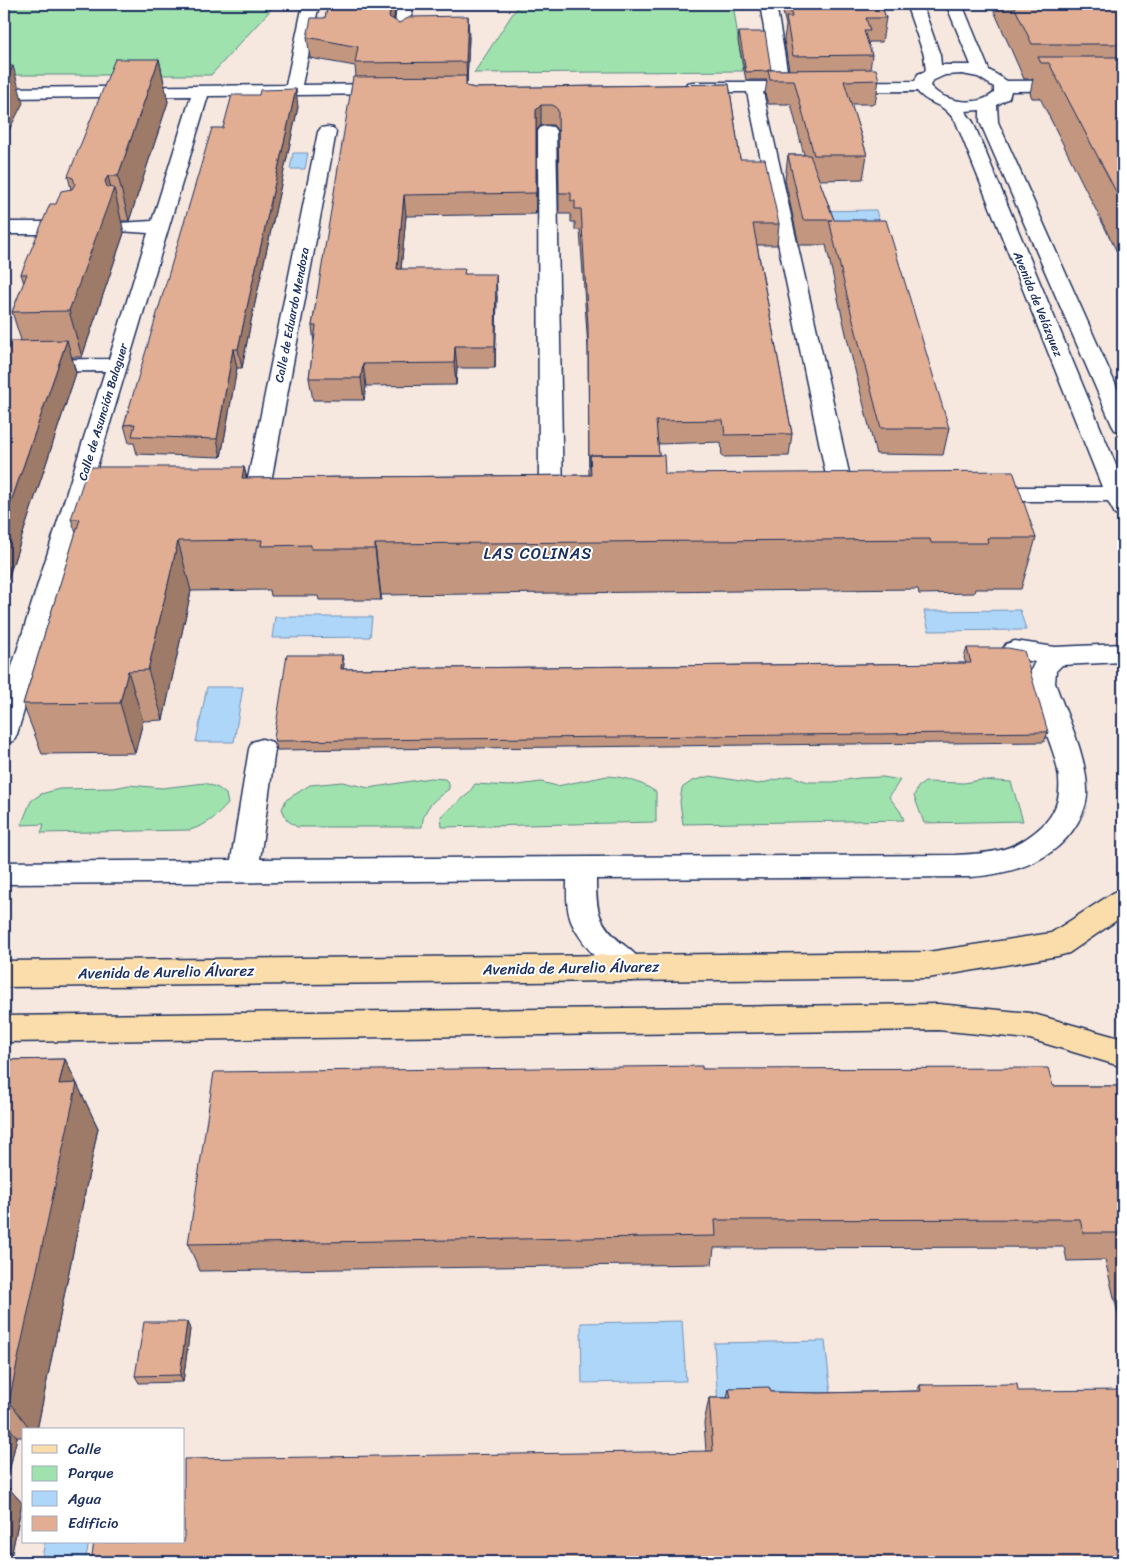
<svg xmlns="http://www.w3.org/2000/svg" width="1127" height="1566" font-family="Sriracha,sans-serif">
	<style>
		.green { fill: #9fe2ad; stroke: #5d8886 }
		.water { fill: #add6f8; stroke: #7393ba }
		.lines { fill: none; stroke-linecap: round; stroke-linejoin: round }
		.minor-casing { stroke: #1b2f5e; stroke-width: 3 }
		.major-casing { stroke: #1b2f5e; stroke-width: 3 }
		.minor { fill: #fff; fill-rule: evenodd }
		.major { fill: #fbddab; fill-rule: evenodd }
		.wall { fill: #c2967f; stroke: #1b2f5e }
		.shaded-wall { fill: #9e7a68; stroke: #1b2f5e }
		.building { fill: #e1ae94; stroke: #1b2f5e }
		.labels { text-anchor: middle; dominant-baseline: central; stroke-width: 4; stroke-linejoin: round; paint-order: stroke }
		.far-street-label { font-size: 12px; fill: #1b2f5e; stroke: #fff }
		.street-label { font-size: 15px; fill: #1b2f5e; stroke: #fff }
		.neighbourhood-label { font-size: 16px; letter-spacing: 1px; fill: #1b2f5e; stroke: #fff }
	</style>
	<rect width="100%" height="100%" fill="#f6e7df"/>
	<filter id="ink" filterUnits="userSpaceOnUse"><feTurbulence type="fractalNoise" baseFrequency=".02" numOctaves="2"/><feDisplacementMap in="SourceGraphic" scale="10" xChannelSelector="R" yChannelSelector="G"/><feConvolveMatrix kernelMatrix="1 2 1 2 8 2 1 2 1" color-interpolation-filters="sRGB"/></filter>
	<g filter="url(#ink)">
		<!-- green -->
		<path class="green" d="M7,4h269l-65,71h-207v-66z
			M519,4h214l10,67 -269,2z
			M607,776c18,1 34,6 49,16v30l-214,5 -1,-11 27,-22 7,-10 35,2 31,-4 16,4z
			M710,776l48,8 33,-8 17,6h25l26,-4 24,-1 17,3 -11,17 11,14 4,9 -221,4 -3,-22 2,-14 10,-7z
			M430,778l15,1 4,4v6c-15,11 -26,19 -27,38h-125l-10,-7 -5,-11 4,-9 24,-15 32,-3 27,6z
			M981,780l30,2 12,39 -99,2 -10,-27 4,-9 7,-5 39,1z
			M205,783l13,5 8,6 2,10c-12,13 -21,21 -38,26l-149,3 3,-9 -23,1 10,-24 10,-7 18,-5 55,-1 15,-3 33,3z"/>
		<!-- water -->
		<path class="water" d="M293,153h15l-3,16h-15z
			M876,210l4,15 -35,1 -31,-15z
			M1020,610l6,20 -97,1 -5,-20z
			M275,617h97l-2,20 -98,1z
			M207,687h36l-9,55h-38z
			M682,1321l4,60 -104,2 -1,-60z
			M825,1341l7,62 -114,1 -4,-61z
			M45,1542h44l-4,20h-44z"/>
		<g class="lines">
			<defs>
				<path id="minor" d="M303,4h16l-17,81 85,-1 6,1 2,4 -2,4 -6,1 -179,2 -191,638 -4,7 -9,3v-52l101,-321 -101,1v-12l105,-1 39,-126 -29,-2 -2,-4 2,-4 33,-2 39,-125 -187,2v-10l282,-3z
					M397,4h16l-3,33 -8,5 -8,-5z
					M760,4h16l13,78 126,-1 3,-7 8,-3 -2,-16 -18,-51h16l18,51 1,10h30l-25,-61h16l27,66 18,11 116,-1v10l-112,1 -2,7 -12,7 1,17 125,279v31l-8,-2 -3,-5 -132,-303v-12l-15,1 8,11 150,360v34l-8,-2 -7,-13h-125l-8,-2 -4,-5 4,-5 8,-2h119l-146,-365c-4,-5 -9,-12 -15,-15 -9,-5 -17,-7 -24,-16l-154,1 91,403 -4,5 -8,2 -8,-2 -4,-5 -83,-403h-54l-6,-1 -2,-4 2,-4 6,-1h80zM962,74l16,3 16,10v6c-16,14 -50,10 -64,-7l2,-5 13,-6z
					M547,126l6,1 3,4 7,365 -4,5 -8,2 -8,-2 -4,-5 -1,-365 3,-4z
					M327,127l6,1 3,4 -68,366 -4,5 -8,2 -8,-2 -4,-5 74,-366 3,-4z
					M4,222h72l7,2 2,4 -2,4 -7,2h-72z
					M1015,641l40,6 68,-3v18l-61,3 -6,6 -1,12c12,34 31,70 32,106 1,12 -3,22 -9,33 -22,39 -65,52 -108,55l-374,2c0,32 2,45 28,66 9,7 16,13 21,23l-4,9c-3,1 -8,4 -11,4 -20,-1 -55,-45 -60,-63 -4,-12 -3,-26 -3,-38l-563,4v-22l227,-2 18,-111 3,-7 10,-3 10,3 3,7 -15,110 695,-4c37,-2 59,-3 87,-29 52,-49 -32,-127 -7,-164l-29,-6 -4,-6 4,-6z"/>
				<path id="major" d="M1123,889v27l-54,37 -11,3 -130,22 -924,9v-26l924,-9 123,-19 62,-40z
					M938,1004l92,9 93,26v28l-93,-28 -92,-9 -934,12v-26z"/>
			</defs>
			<!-- minor casing -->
			<use href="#minor" class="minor-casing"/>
			<!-- major casing -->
			<use href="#major" class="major-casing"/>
			<!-- minor -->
			<use href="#minor" class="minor"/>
			<!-- major -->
			<use href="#major" class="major"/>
		</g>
		<!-- wall -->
		<path class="wall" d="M328,4h68l-2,16 5,3 70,14 -2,46h-1v3l9,2 254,-4 11,75 39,65 -2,21h-20l35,189 -3,22 -67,1 -1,-15 -63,2 1,11 6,19 371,64 -15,51h-46l-1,4 -55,1 -1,-5 -537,6v5h-62l-1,-4h-47l-1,-6 -79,1 -28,129 -20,1 -8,32 -93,1 -19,-50 53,-171 -5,-14 173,-52 3,11 342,-3 -1,-127 -8,-118h-5v-8h-4v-8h-12l-1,-83 -5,-6h-12l-5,6v83l-130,2 -5,53 64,5 32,22 -2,72h-38l-1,17 -90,1 -2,14h-51l-4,-22 5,-35 -2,-17 44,-249 -1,-11 -45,-8 -3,-21 18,-19z
			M781,4h100l5,14 -4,24h-13l-1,3 4,10 -2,15 9,10 -4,24h-24l16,51 -4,24 -44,1 15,40 115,208 -6,27 -67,-1 -29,-116 -21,-93h-27l-14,-65 3,-25h16l-13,-51h-23l-3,-10 2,-14h-21l-8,-39 1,-9 32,38h18l-5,-30 2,-15z
			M991,4h132v260l-83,-166h-8l-2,-5 3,-14h-9z
			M159,59l9,43 -39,119h-8l3,12 -42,124h-10l4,16 -72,218v-237l17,-14 -9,-28 12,-29 -3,-9 35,-70 15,-15 -3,-13z
			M259,95l39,12 -47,214 -9,47h-5l-16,89 -84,-3 -3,-11h-5l-5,-18 99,-297z
			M967,648l81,84 -4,10 -767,8 -3,-12 70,-74 -1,5 623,-6 -2,-5z
			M65,1059l33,69 -61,302h-13v7h-7l-11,48 16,18 -12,59h-6v-502z
			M702,1069l351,17h70v244h-1l-17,-70 -38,1 -3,-14 -350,1 -2,16 -512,7 -12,-27z
			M187,1322l3,7 -7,53 -44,1 -4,-7z
			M920,1385l98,6 105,171 -417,-111 -2,-28 5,-25h18l2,-10 42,4 49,1 97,-2z"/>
		<!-- shaded-wall -->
		<path class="shaded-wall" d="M391,4h5l-5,33 -2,-20z
			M468,16l1,21 -2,46 -1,-21z
			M159,59l9,43 -39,119 -11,-45z
			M13,66l10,37 -19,37v-57z
			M296,89l2,18 -47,214 -9,47 -4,-19 10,-46z
			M541,105v20l-5,6v83v-104z
			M108,176l4,17 2,-5 10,45 -42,124 -13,-46 36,-130z
			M404,195l2,21 -7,75 -2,-22z
			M496,274l1,22 -2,72v-22z
			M67,340l9,33 -72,218v-69z
			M455,346l2,22 -1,17 -2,-22z
			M233,349l4,19 -16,89 -4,-18z
			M363,364l3,22 -2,14 -3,-22z
			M244,467l10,50 -12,-39z
			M178,541l13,50 -28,129 -15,-50z
			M375,544l6,51v5l-6,-51z
			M342,655l2,9 -2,15 -1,-10z
			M128,671l15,50 -8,32 -15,-50z
			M65,1059l33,69 -61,302h-6l-22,-29 50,-317z
			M187,1322l3,7 -7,53 -3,-7z
			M4,1421l13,16 -11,48 16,18 -12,59h-6z"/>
		<!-- building -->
		<path class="building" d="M328,4h63l-2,13 10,6 11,-6 58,-1 -2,46 -111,1 3,-16 -51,-10 4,-19h14z
			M789,4h92l5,14h-20l4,13h-6l8,24 -79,1 -7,-39h6z
			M1013,4h110v40h-91z
			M739,32h26l6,38h-3v1l-22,1z
			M1038,57h85v148l-74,-142h-8z
			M115,59h44l-41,117h-10l-3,5 2,6 7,1 -45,123 -57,1 15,-38h-6l29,-70h6l5,-13 11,-2 3,-5 -2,-6 -5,-2z
			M4,66h9l-9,17z
			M876,69l3,11 -35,1 23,74h-53l-20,-75h-24l-2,-10z
			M466,76v10l9,2 254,-4 11,75h25l14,65h-26l39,210 -67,1 -2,-15 -67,1 3,34h-69v10h-1l-1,-139 -7,-117h-6v-8h-4v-8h-12l-1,-83 -5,-5h-12l-5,5v83l-132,2 -7,74h68l-1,5h32l-1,72h-40l-1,17 -91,1 -2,14h-52l7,-52h-4l41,-249z
			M296,89l-48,214 -10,46h-5l-16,90 -85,-3 3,-12 -11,1 88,-297h11l9,-33h27l1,-5z
			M788,155h22l24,65h52l63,208h-68l-30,-116 -22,-92h3h-29z
			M67,340l-63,182v-168l6,-13z
			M590,455h74l1,19 348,-3 23,67h-49l1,5h-57l-1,-4 -555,5v5h-64v-4l-50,1 1,-6 -84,1 -30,129 -20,1 -8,32 -97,1 57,-185h-9l17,-52h156l-2,11 349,-3z
			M967,648h41l16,3 24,81 -773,9 -1,-3 13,-83h55l-1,14 630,-6z
			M65,1059l-6,25 18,-1 -68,318h-5v-341z
			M702,1066v3l346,-1 5,18h70v151l-1,-4h-39l-3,-14 -365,1 1,16 -528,8 26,-172z
			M144,1322h43l-7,53 -45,1z
			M1017,1384l1,7 105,-1v172h-1032l3,-20h90v-83l529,-8 -4,-53h22l-2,-10 40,-1 2,5 49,1 101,-2 -1,-6z"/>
	</g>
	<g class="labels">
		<!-- far-street labels -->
		<g class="far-street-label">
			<text transform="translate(1038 304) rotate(68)">Avenida de Velázquez</text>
			<text transform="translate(292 315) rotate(-79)">Calle de Eduardo Mendoza</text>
			<text transform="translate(103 412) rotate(-73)">Calle de Asunción Balaguer</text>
		</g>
		<!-- street labels -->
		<g class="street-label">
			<text transform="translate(571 968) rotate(-1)">Avenida de Aurelio Álvarez</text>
			<text transform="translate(166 972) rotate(-1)">Avenida de Aurelio Álvarez</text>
		</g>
		<!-- neighbourhood labels -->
		<g class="neighbourhood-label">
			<text x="538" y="553">LAS COLINAS</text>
		</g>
	</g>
	<!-- margin -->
	<rect width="1127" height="1566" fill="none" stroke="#fff" stroke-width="20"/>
	<rect x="10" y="10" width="1107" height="1546" fill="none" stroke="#1b2f5e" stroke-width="2" filter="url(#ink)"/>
	<!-- legend -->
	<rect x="22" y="1428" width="162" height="115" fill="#ffffff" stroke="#a4acbf"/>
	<rect x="32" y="1445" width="25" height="8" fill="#fbddab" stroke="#a4acbf"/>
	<text x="68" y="1454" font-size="15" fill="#1b2f5e">Calle</text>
	<rect x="32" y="1466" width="25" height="15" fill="#9fe2ad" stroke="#a4acbf"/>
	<text x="68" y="1478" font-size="15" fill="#1b2f5e">Parque</text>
	<rect x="32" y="1491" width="25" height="15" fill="#add6f8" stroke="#a4acbf"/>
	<text x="68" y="1504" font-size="15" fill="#1b2f5e">Agua</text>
	<rect x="32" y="1516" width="25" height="15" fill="#e1ae94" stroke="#a4acbf"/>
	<text x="68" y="1528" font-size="15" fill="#1b2f5e">Edificio</text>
</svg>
